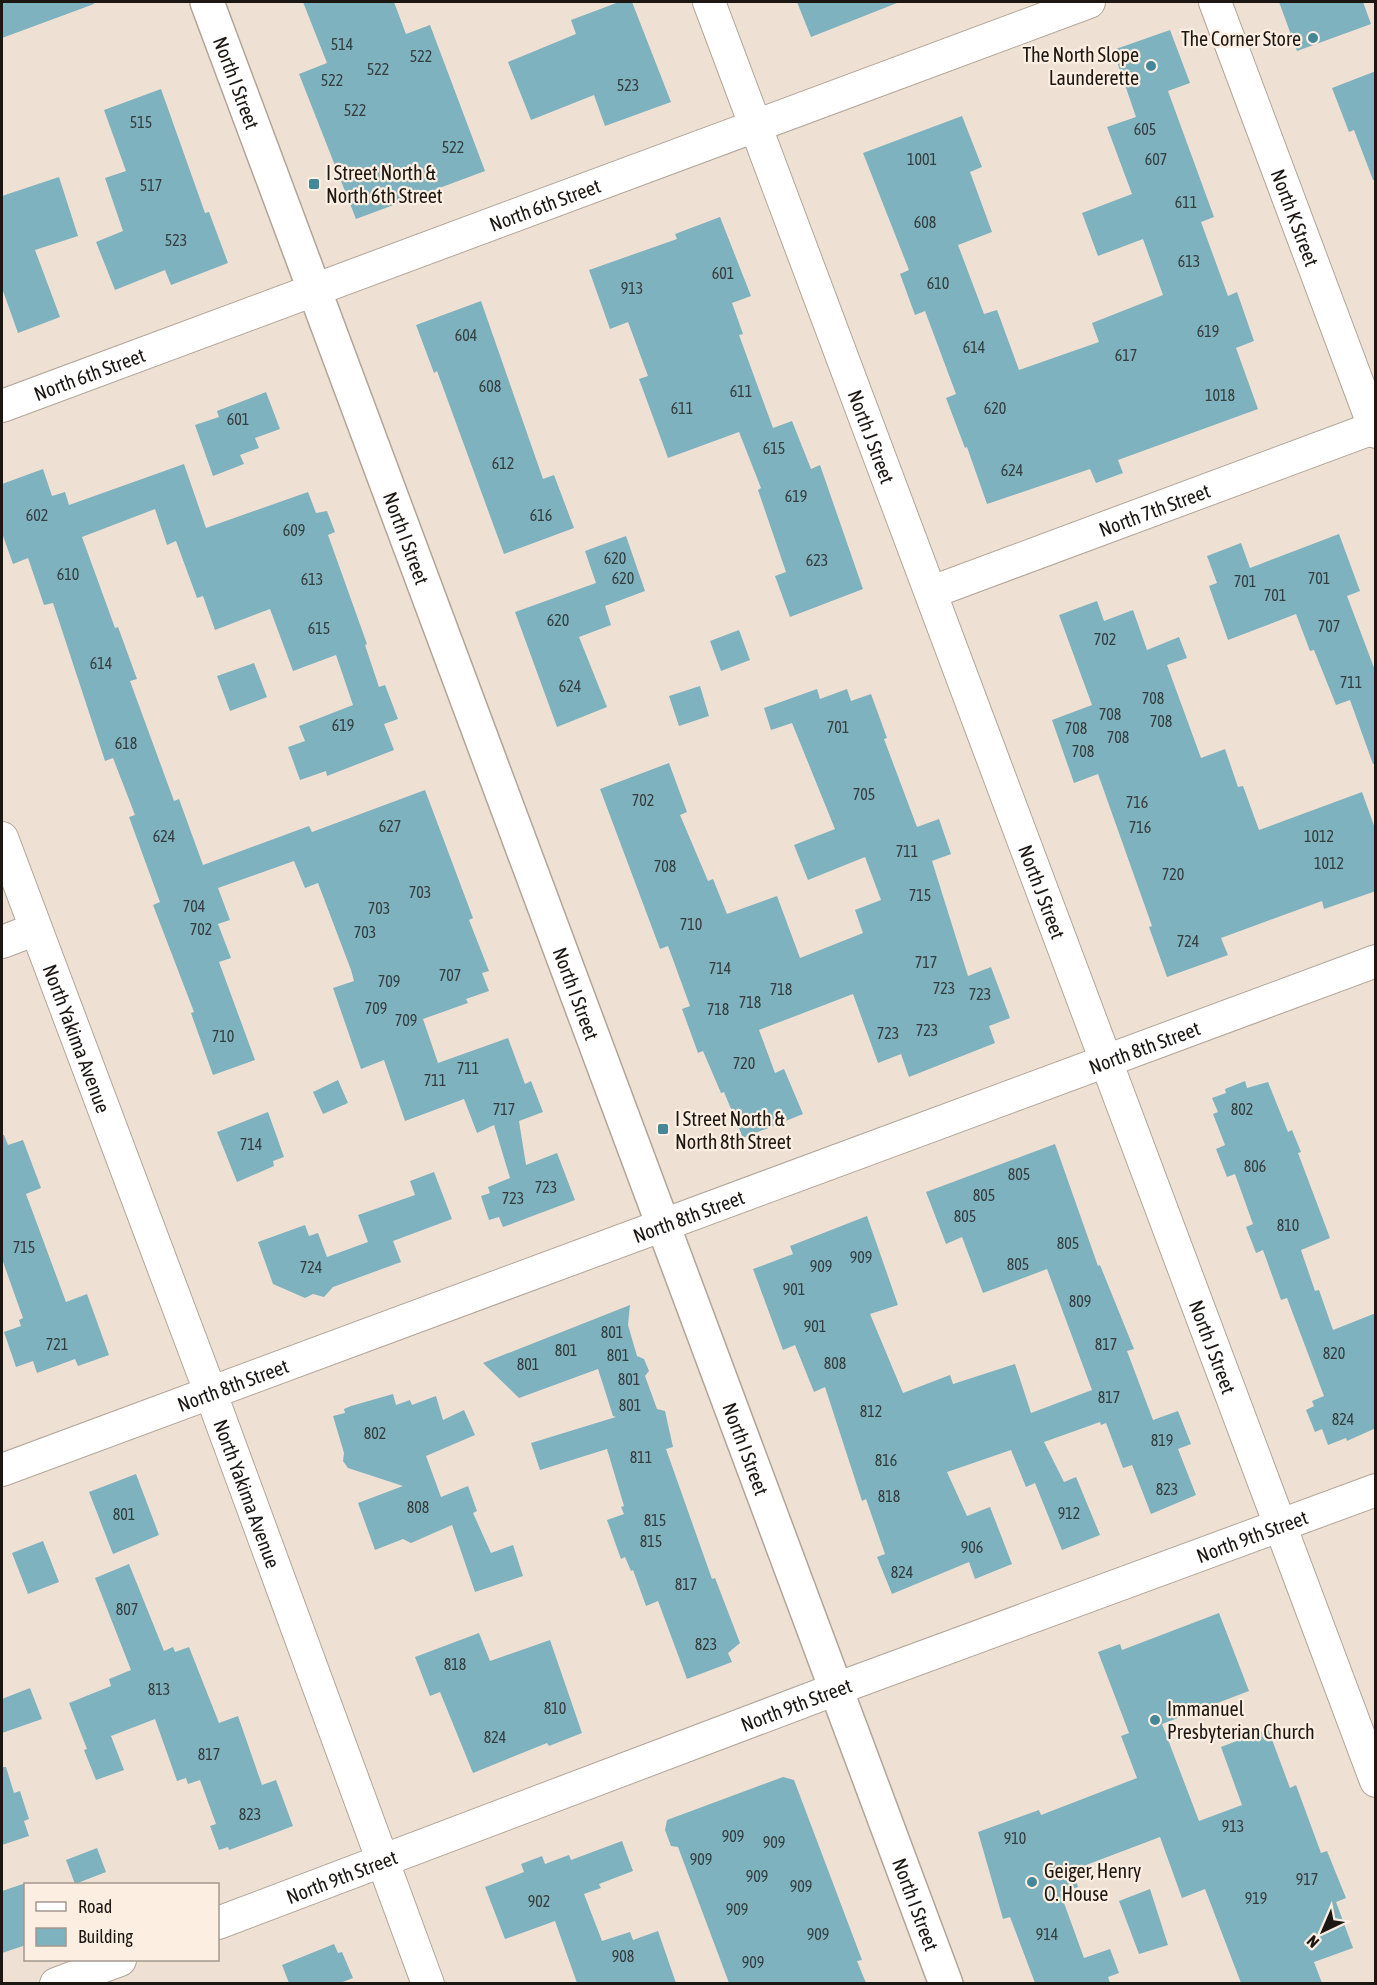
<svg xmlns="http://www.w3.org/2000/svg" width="1377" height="1985" font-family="'Asap Condensed',sans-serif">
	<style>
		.building { fill: #7fb2bf }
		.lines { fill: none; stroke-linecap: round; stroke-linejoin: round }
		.minor-casing { stroke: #b2a598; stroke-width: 34 }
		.secondary-casing { stroke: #b2a598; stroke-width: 36 }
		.minor { stroke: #fff; stroke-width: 32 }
		.secondary { stroke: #fff; stroke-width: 33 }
		.poi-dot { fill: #448797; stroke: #fceee1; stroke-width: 2 }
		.labels { text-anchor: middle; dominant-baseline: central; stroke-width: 4.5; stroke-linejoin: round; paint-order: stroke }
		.number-label { font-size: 16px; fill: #353e3e }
		.poi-label { font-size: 20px; fill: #1c1713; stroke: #fceee1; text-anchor: start }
		.street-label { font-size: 20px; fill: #1c1713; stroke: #fceee1 }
	</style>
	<rect width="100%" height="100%" fill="#efe0d4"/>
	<!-- building -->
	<path class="building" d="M2,2h91l1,2 -92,34z
		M303,2h91l12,32 24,-9 55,146 -129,48 -57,-145 28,-11z
		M619,2h13l39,100 -66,24 -11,-31 -63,25 -23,-58 68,-28 -5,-14z
		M797,2h100v1l-86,34z
		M1279,2h84l8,22 -74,27z
		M1170,30l20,53 -22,8 46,126 -13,5 27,74 9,-4 17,49 -18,7 22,61 -140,51 5,13 -27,10 -6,-14 -103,35 -20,-57 -2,1 -19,-50 10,-4 -31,-83 -10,4 -15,-41 9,-4 -46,-117 99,-37 20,51 -12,5 22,60 -34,13 26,69 13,-4 22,60 80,-28 -7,-19 71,-28 -20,-56 -45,17 -16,-43 50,-19 -25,-67 29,-10 -23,-67z
		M1376,71v109h-3l-19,-50 -5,2 -17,-44z
		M161,89l44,124 4,-1 19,51 -57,22 -6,-15 -50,20 -19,-48 27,-11 -18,-53 21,-7 -22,-61z
		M59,177l19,59 -43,14 25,67 -42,16 -16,-45v-92z
		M720,217l31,79 -19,7 11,31 -4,1 34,93 19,-7 19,48 9,-4 43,124 -73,28 -15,-41 11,-4 -28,-82 3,-2 -22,-56 -71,26 -29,-79 9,-3 -20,-54 -18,7 -21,-59 88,-31 -2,-5z
		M481,301l62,178 11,-4 20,53 -70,26 -67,-183 -3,2 -18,-48z
		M266,392l14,37 -25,9 4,10 -19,7 4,9 -31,12 -18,-51 24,-8 -2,-6z
		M184,464l22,64 102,-36 8,21 11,-2 8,21 -7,3 39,109 -2,1 14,42 6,-2 13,34 -14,5 10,26 -67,26 -1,-5 -26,9 -12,-33 17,-6 -6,-15 54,-21 -17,-50 -43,16 -23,-62 -55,21 -12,-34 -6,2 -21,-57 -9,4 -12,-36 -73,28 33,91 3,-1 19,52 -7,2 44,120 5,-2 24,66 106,-39 3,6 113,-42 48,128 -4,2 20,51 -7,2 7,18 -23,8 2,4 -45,16 15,44 70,-25 17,46 6,-3 12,31 -24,9 7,44 31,-12 18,47 -72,27 -4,-10 -10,3 -8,-24 9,-3 -2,-6 22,-9 -16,-53 -17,8 -13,-34 -59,22 -21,-61 -23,9 -28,-81 21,-7 -3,-11 -33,-87 -13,5 -11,-27 -76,27 12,32 -12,4 13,34 -12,4 36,98 -42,15 -22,-62 3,-1 -41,-107 7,-3 -31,-85 6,-2 -22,-57 -8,3 -52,-158 -9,2 -16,-47 -15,6 -11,-31v-49l41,-15 9,27 13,-4 4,13z
		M1339,534l21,57 -13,5 29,77v90l-3,1 -23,-64 -14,5 -22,-55 -4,1 -14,-37 -68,26 -19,-54 8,-3 -10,-27 34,-13 9,25z
		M626,536l19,55 -40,15 6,19 -32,12 28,70 -50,20 -42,-115 81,-29 -11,-32z
		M1097,601l7,20 29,-11 14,40 32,-13 8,21 -20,7 34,93 24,-9 13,38 5,-1 16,44 103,-38 14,39v60l-52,18 -2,-8 -101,37 7,17 -61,22 -18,-50 3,-1 -54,-152 -24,9 -22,-63 40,-15 -33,-90z
		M739,630l11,30 -29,11 -11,-30z
		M254,663l13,34 -37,14 -13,-35z
		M700,686l9,30 -30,10 -10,-30z
		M817,689l3,10 27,-10 4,12 20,-7 16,44 -3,1 33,88 22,-8 12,35 -19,7 36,115 23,-9 19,51 -21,8 6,17 -86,34 -8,-23 -23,9 -25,-69 -94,36 16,43 9,-4 19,45 -60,24 -19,-46 -3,1 -18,-42 -5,2 -16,-44 8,-3 -22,-60 -8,3 -60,-160 69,-26 18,49 -7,3 28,66 5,-2 14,35 50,-18 23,62 63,-25 -8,-23 26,-10 -16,-43 -57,23 -14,-35 41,-16 -43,-106 -21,7 -7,-22z
		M338,1080l10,23 -25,11 -10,-22z
		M1245,1081l2,7 21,-6 20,50 4,-2 9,22 -3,1 32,85 -29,12 14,41 4,-1 14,40 43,-17v115l-29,13 -1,-3 -18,7 -6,-16 -7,3 -9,-22 8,-4 -2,-5 12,-5 -37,-98 -6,2 -18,-50 -7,3 -10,-26 7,-3 -18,-50 -8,3 -11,-28 9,-4 -12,-31 5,-2 -6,-14 14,-5 -1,-4z
		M268,1112l16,45 -11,4 1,5 -37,16 -20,-50z
		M2,1135h2l4,10 15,-5 18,48 -15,6 40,108 21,-8 22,61 -31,11 -3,-7 -38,14 -4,-12 -17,6 -12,-35 17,-6 -2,-6 4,-2 -21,-59z
		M1055,1144l43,122 2,-1 34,84 -7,2 26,69 25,-9 13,33 -13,5 18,46 -45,19 -19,-49 -9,3 -17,-45 -5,2 -1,-3 -56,20 20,40 12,-5 24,58 -38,15 -27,-67 -9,4 -15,-37 -64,22 20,44 23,-9 22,57 -37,15 -6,-17 -77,32 -15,-37 8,-3 -19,-55 -4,2 -37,-114 -11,5 -19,-47 -12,5 -30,-81 40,-15 -3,-8 77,-30 31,89 -28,9 33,79 47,-18 3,9 62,-20 16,49 61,-23 -45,-121 -64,24 -21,-56 -16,7 -20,-52z
		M434,1172l18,47 -59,22 8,21 -68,25 -9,10 -11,-3 -8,4 -32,-14 -15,-42 47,-17 4,11 9,-3 9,24 41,-15 -10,-27 57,-20 -5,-14z
		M630,1305l-2,20 9,31 7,3 5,12 -4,5 12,33 8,2 8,36 -7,2 46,130 3,-1 25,65 -12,10 4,9 -45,17 -29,-78 -12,5 -13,-36 -2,1 -6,-14 -4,2 -14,-39 17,-6 -3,-7 3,-1 -17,-57 -67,21 -9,-27 85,-26 -3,-1 -15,-47 -79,29 -36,-35z
		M393,1394l3,11 14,-5 2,5 24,-9 7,24 21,-10 11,25 -49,21 15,41 27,-11 9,25 -4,2 18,40 22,-8 10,31 -48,16 -23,-67 -41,18 -8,-4 -28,11 -17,-47 45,-17 -55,-18 -5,-7 1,-8 -11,-37 12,-3 -1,-4 7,-3z
		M136,1474l23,61 -46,19 -24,-62z
		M43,1541l16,41 -31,12 -16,-41z
		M129,1564l35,87 9,-4 2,5 14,-5 30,76 19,-7 24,69 14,-5 17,46 -64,24 -1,-3 -9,3 -9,-24 6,-2 -16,-44 -12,4 -2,-6 -9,3 -22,-62 -44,17 13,34 -28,10 -12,-30 3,-1 -18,-46 42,-17 -2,-7 22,-9 -36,-92z
		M1219,1613l30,78 -87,33 37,97 43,-16 -21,-58 47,-18 22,59 6,-3 25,68 6,-2 19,47 -10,4 17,46 -39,14 8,21h-81l-36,-94 -23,9 -22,-61 -87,33 5,17 -18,5 24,66 26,-9 9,24 -11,4 2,6h-75l-25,-66 -7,2 -25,-87 61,-22 2,5 96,-37 -16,-42 8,-3 -31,-81 22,-8 2,6z
		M479,1633l11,28 60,-21 32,93 -33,13 -2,-3 -74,30 -33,-81 -10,4 -15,-39z
		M30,1688l12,31 -40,14v-34z
		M2,1767h4l8,26 6,-2 9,28 -5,2 5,15 -27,9z
		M783,1777l11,3 68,180 -5,1 9,22h-137l-51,-136 -7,-1 -6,-16 2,-10z
		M622,1841l11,30 -34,13 2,4 -17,6 18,47 28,-9 3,8 25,-9 18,52h-99l-22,-62 -50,18 -20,-52 39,-15 -3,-8 21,-8 3,8 24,-9 2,5z
		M97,1848l9,24 -31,12 -9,-24z
		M26,1883v62l-24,8v-62z
		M1150,1889l18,56 -29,9 -20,-53z
		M334,1944l4,9 4,-1 11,26 -13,5h-51l-7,-18z"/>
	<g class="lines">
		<defs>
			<g id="minor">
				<path id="s1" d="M709,2l667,1779"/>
				<path id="s2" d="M1215,2l161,430"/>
				<path id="s3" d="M2,406l1087,-404"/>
				<path id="s4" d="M932,592l444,-165"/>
				<path id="s5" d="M2,838l209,556 217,590"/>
				<path d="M2,942l34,-13"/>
				<path id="s6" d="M2,1470l1374,-509"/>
				<path id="s7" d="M218,1923l618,-234 540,-199"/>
				<path d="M56,1984l64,-24"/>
			</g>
			<g id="secondary">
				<path id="s8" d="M207,2l739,1982"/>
			</g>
		</defs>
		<!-- minor casing -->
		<use href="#minor" class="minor-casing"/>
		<!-- secondary casing -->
		<use href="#secondary" class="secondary-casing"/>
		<!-- minor -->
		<use href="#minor" class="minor"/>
		<!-- secondary -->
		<use href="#secondary" class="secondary"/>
	</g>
	<!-- markers -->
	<g class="poi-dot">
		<circle cx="1313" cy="38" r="6"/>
		<circle cx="1151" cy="66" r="6"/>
		<rect x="308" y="178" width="12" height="12" rx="3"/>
		<rect x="657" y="1123" width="12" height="12" rx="3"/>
		<circle cx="1155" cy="1720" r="6"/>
		<circle cx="1032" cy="1882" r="6"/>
	</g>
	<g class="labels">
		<!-- number labels -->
		<g class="number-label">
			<text x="342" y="44">514</text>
			<text x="421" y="56">522</text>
			<text x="378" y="69">522</text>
			<text x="332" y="80">522</text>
			<text x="628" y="85">523</text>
			<text x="355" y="110">522</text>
			<text x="141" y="122">515</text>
			<text x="1145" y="129">605</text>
			<text x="453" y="147">522</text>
			<text x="922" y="159">1001</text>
			<text x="1156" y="159">607</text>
			<text x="151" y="185">517</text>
			<text x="1186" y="202">611</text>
			<text x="925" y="222">608</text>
			<text x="176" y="240">523</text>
			<text x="1189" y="261">613</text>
			<text x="723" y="273">601</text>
			<text x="938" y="283">610</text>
			<text x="632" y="288">913</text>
			<text x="1208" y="331">619</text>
			<text x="466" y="335">604</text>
			<text x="974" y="347">614</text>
			<text x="1126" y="355">617</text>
			<text x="490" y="386">608</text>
			<text x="741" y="391">611</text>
			<text x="1220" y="395">1018</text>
			<text x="682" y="408">611</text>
			<text x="995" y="408">620</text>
			<text x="238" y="419">601</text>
			<text x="774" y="448">615</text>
			<text x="503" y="463">612</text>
			<text x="1012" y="470">624</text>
			<text x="796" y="496">619</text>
			<text x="37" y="515">602</text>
			<text x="541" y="515">616</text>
			<text x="294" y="530">609</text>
			<text x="615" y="558">620</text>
			<text x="817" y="560">623</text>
			<text x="68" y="574">610</text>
			<text x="623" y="578">620</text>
			<text x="1319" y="578">701</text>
			<text x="312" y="579">613</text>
			<text x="1245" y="581">701</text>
			<text x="1275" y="595">701</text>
			<text x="558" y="620">620</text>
			<text x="1329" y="626">707</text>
			<text x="319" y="628">615</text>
			<text x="1105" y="639">702</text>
			<text x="101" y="663">614</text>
			<text x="1351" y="682">711</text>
			<text x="570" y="686">624</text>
			<text x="1153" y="698">708</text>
			<text x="1110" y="714">708</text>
			<text x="1161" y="721">708</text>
			<text x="343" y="725">619</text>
			<text x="838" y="727">701</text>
			<text x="1076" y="728">708</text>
			<text x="1118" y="737">708</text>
			<text x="126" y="743">618</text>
			<text x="1083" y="751">708</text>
			<text x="864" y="794">705</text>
			<text x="643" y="800">702</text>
			<text x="1137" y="802">716</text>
			<text x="390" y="826">627</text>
			<text x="1140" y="827">716</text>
			<text x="164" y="836">624</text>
			<text x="1319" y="836">1012</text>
			<text x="907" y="851">711</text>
			<text x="1329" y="863">1012</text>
			<text x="665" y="866">708</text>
			<text x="1173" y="874">720</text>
			<text x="420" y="892">703</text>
			<text x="920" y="895">715</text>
			<text x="194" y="906">704</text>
			<text x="379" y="908">703</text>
			<text x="691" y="924">710</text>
			<text x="201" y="929">702</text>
			<text x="365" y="932">703</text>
			<text x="1188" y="941">724</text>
			<text x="926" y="962">717</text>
			<text x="720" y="968">714</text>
			<text x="450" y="975">707</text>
			<text x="389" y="981">709</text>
			<text x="944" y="988">723</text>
			<text x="781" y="989">718</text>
			<text x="980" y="994">723</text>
			<text x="750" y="1002">718</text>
			<text x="376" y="1008">709</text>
			<text x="718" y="1009">718</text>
			<text x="406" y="1020">709</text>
			<text x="927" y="1030">723</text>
			<text x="888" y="1033">723</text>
			<text x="223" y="1036">710</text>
			<text x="744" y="1063">720</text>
			<text x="468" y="1068">711</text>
			<text x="435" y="1080">711</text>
			<text x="504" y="1109">717</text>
			<text x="1242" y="1109">802</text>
			<text x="251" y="1144">714</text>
			<text x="1255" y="1166">806</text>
			<text x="1019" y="1174">805</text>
			<text x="546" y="1187">723</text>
			<text x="984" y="1195">805</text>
			<text x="513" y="1198">723</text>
			<text x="965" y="1216">805</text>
			<text x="1288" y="1225">810</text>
			<text x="1068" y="1243">805</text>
			<text x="24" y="1247">715</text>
			<text x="861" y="1257">909</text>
			<text x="1018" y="1264">805</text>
			<text x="821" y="1266">909</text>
			<text x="311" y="1267">724</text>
			<text x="794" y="1289">901</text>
			<text x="1080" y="1301">809</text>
			<text x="815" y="1326">901</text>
			<text x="612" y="1332">801</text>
			<text x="57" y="1344">721</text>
			<text x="1106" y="1344">817</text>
			<text x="566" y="1350">801</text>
			<text x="1334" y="1353">820</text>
			<text x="618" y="1355">801</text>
			<text x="835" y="1363">808</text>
			<text x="528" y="1364">801</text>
			<text x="629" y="1379">801</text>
			<text x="1109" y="1397">817</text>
			<text x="630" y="1405">801</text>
			<text x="871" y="1411">812</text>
			<text x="1343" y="1419">824</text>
			<text x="375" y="1433">802</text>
			<text x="1162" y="1440">819</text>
			<text x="641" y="1457">811</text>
			<text x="886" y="1460">816</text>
			<text x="1167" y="1489">823</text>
			<text x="889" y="1496">818</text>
			<text x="418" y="1507">808</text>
			<text x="1069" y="1513">912</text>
			<text x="124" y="1514">801</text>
			<text x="655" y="1520">815</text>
			<text x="651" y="1541">815</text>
			<text x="972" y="1547">906</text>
			<text x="902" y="1572">824</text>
			<text x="686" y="1584">817</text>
			<text x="127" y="1609">807</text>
			<text x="706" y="1644">823</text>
			<text x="455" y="1664">818</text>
			<text x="159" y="1689">813</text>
			<text x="555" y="1708">810</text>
			<text x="495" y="1737">824</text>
			<text x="209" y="1754">817</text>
			<text x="250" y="1814">823</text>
			<text x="1233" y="1826">913</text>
			<text x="733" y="1836">909</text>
			<text x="1015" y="1838">910</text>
			<text x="774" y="1842">909</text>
			<text x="701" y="1859">909</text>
			<text x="757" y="1876">909</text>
			<text x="1307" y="1879">917</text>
			<text x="801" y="1886">909</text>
			<text x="1256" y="1898">919</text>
			<text x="539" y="1901">902</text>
			<text x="737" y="1909">909</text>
			<text x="818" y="1934">909</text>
			<text x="1047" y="1934">914</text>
			<text x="623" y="1956">908</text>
			<text x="753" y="1962">909</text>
		</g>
		<!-- poi labels -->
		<g class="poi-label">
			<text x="1301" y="38" text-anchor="end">The Corner Store</text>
			<text x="1139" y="54" text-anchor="end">The North Slope<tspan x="1139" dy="23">Launderette</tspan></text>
			<text x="326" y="172">I Street North &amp;<tspan x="326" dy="23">North 6th Street</tspan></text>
			<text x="675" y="1118">I Street North &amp;<tspan x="675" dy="23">North 8th Street</tspan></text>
			<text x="1167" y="1708">Immanuel<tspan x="1167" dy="23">Presbyterian Church</tspan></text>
			<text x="1044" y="1870">Geiger, Henry<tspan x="1044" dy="23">O. House</tspan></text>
		</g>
		<!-- street labels -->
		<g class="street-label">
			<text stroke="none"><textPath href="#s8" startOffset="86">North I Street</textPath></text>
			<text stroke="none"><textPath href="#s3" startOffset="579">North 6th Street</textPath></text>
			<text stroke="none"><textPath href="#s2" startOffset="230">North K Street</textPath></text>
			<text stroke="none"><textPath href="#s3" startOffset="93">North 6th Street</textPath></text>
			<text stroke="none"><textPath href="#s1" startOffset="464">North J Street</textPath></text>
			<text stroke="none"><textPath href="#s4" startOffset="237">North 7th Street</textPath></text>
			<text stroke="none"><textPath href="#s8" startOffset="572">North I Street</textPath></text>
			<text stroke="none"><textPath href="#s1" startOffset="950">North J Street</textPath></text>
			<text stroke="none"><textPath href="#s8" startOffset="1058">North I Street</textPath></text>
			<text stroke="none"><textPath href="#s5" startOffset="214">North Yakima Avenue</textPath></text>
			<text stroke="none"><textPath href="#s6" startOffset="1218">North 8th Street</textPath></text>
			<text stroke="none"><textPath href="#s6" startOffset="732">North 8th Street</textPath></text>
			<text stroke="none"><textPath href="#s1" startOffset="1436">North J Street</textPath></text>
			<text stroke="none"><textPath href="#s6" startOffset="246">North 8th Street</textPath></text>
			<text stroke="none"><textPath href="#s8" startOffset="1544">North I Street</textPath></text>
			<text stroke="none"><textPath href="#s5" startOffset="700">North Yakima Avenue</textPath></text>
			<text stroke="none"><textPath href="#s7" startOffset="1104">North 9th Street</textPath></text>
			<text stroke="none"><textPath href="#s7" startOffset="618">North 9th Street</textPath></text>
			<text stroke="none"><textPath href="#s7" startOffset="132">North 9th Street</textPath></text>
			<text stroke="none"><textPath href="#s8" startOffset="2030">North I Street</textPath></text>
		</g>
	</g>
	<!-- border -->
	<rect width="1377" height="1985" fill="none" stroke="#1c1713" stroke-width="6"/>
	<!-- legend -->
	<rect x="24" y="1883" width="195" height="78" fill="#fceee1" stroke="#a2988f" stroke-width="1.5"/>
	<rect x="36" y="1902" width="30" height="9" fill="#ffffff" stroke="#a2988f" stroke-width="1.5"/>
	<text x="78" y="1913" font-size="18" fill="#1c1713">Road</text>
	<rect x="36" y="1928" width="30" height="18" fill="#7fb2bf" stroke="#a2988f" stroke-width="1.5"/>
	<text x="78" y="1943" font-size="18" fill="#1c1713">Building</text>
	<!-- north arrow -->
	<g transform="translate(1323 1931) rotate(224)" stroke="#fceee1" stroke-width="4.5" paint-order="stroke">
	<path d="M0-4.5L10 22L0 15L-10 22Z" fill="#1c1713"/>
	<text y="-9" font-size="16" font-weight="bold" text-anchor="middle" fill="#1c1713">N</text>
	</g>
</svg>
